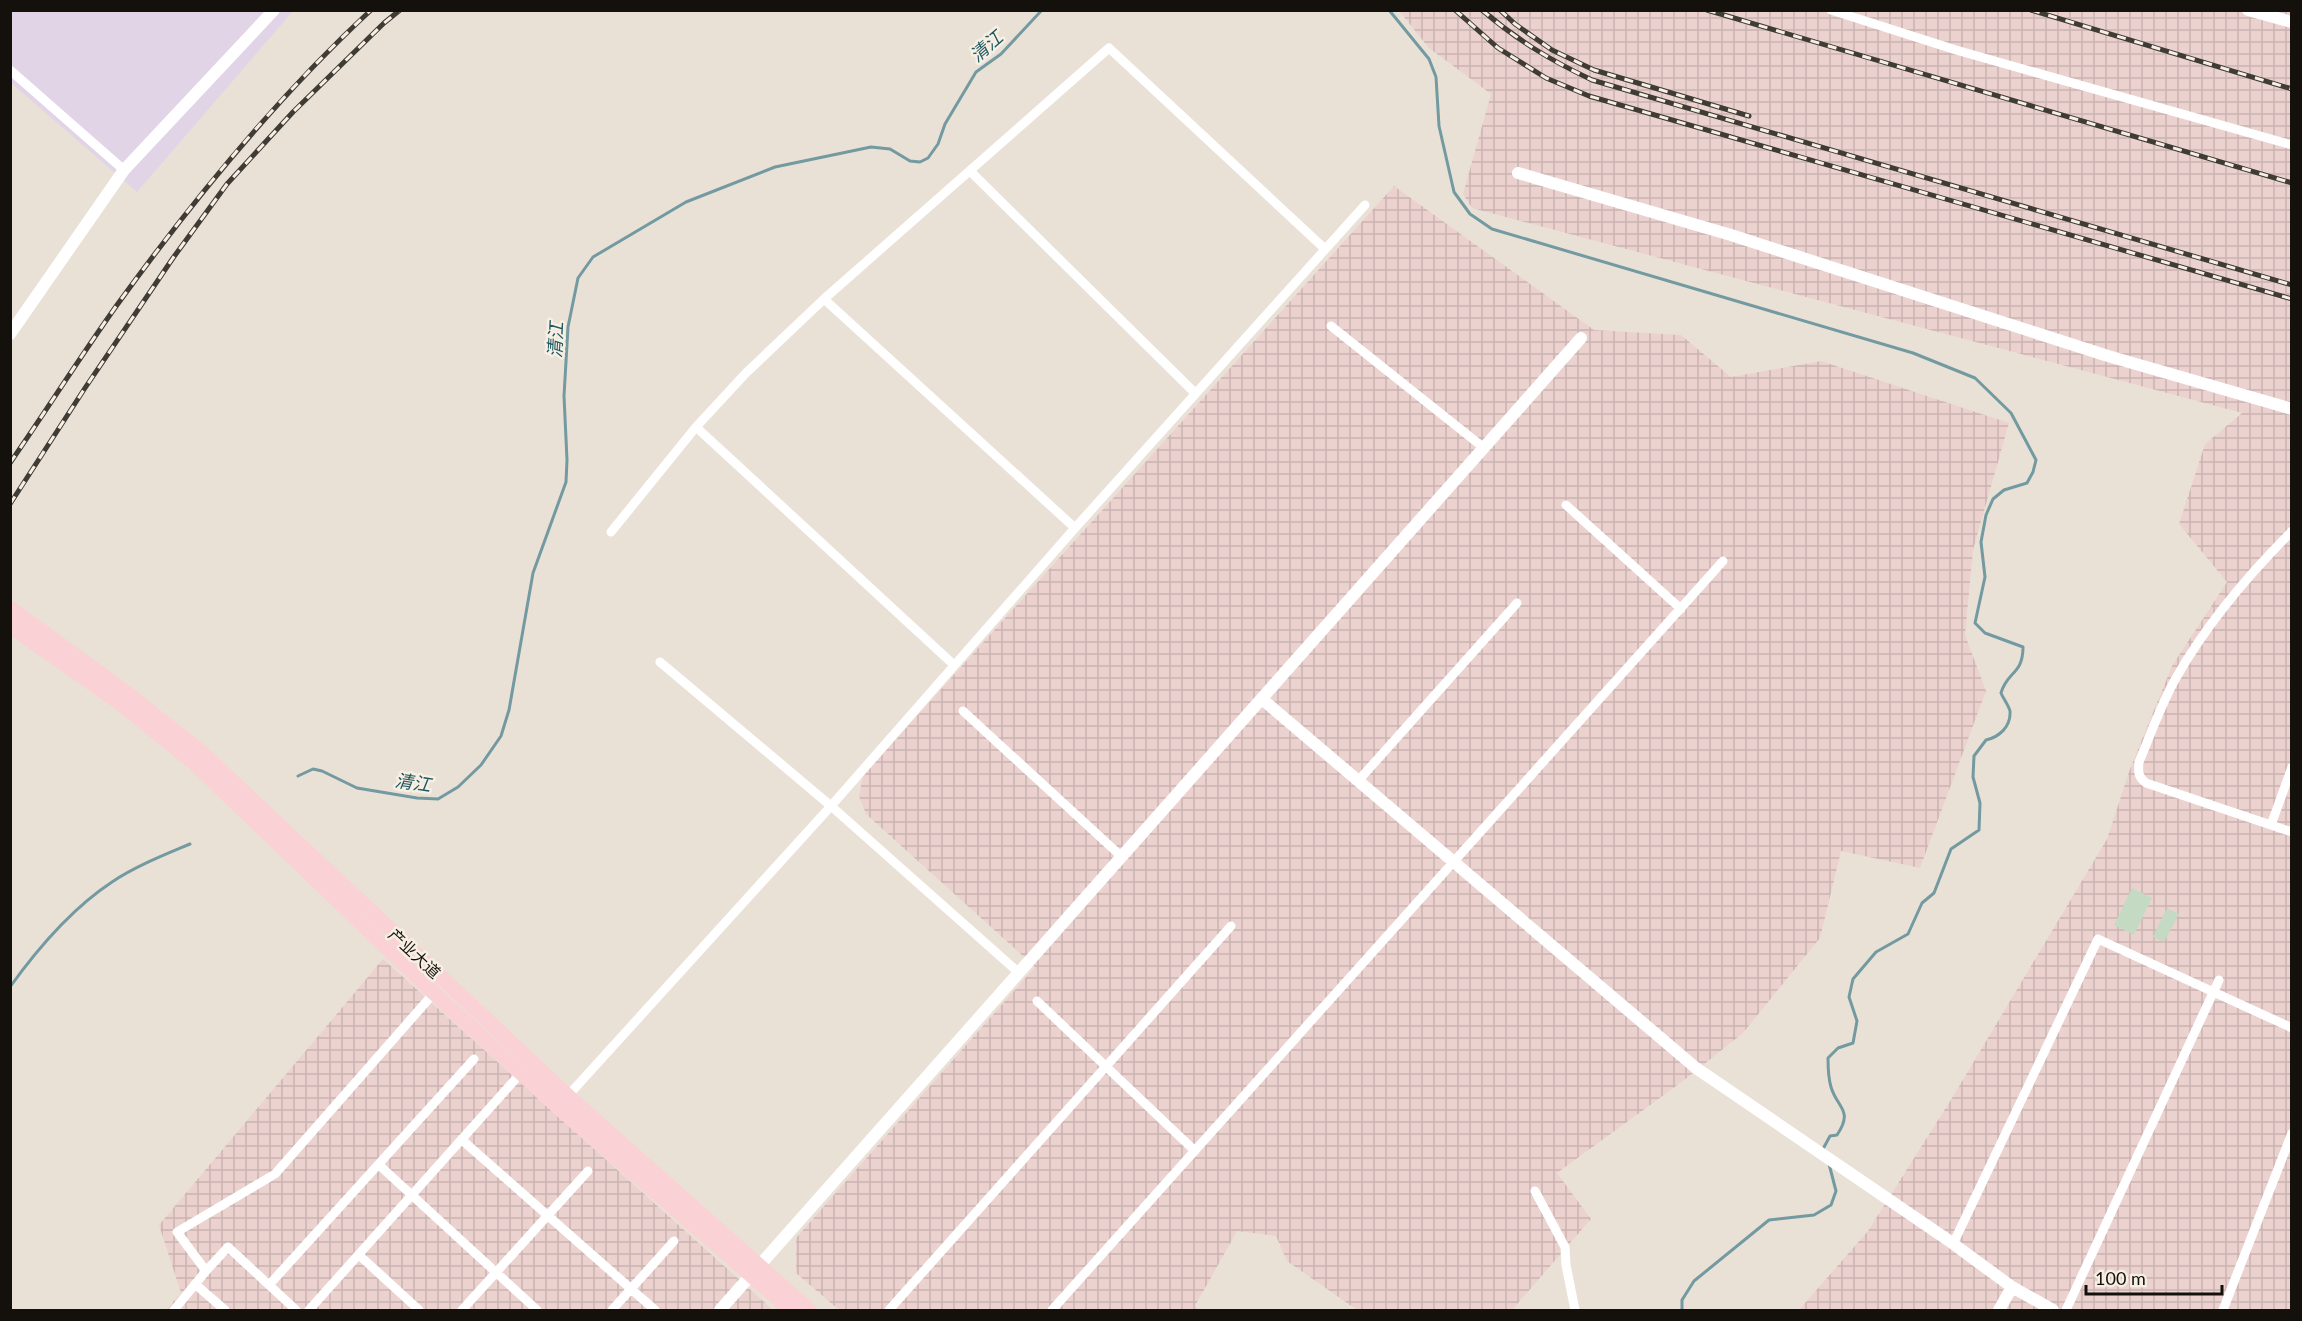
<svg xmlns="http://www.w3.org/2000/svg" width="2302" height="1321" font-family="Lato,'Noto Sans SC',sans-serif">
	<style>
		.commercial { fill: #e1d4e7 }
		.industrial { fill: url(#industrial-grid) }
		.pitch { fill: #c4dac3 }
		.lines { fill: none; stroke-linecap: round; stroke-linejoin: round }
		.stream { stroke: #729aa0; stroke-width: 3 }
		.minor { stroke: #fff; stroke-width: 9 }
		.tertiary { stroke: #fff; stroke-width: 12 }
		.primary { stroke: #fad1d4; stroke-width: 15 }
		.rail-casing { stroke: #3f3b35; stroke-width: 5 }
		.rail { stroke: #f7efe3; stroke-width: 3; stroke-dasharray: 9; stroke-linecap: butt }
		.labels { text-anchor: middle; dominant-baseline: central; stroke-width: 5; stroke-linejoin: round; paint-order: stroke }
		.street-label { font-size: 16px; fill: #14110d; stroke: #f7efe3 }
		.water-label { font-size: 18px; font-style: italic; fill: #1e575e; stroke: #f7efe3 }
	</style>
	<defs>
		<pattern id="industrial-grid" width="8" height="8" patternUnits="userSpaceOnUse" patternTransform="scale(1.5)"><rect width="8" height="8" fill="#ecd2cf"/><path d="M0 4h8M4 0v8" fill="none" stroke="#cab3b1"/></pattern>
	</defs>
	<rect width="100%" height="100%" fill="#eae1d6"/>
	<!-- commercial -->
	<path class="commercial" d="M11,11h282l-156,181 -126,-109z"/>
	<!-- industrial -->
	<path class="industrial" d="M1399,11h892v1299h-492l69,-79 84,-133 155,-259 23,-70 42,-103 55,-84 -48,-58 26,-80 37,-31 -770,-205 -9,-14 28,-100 -62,-46z
		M1394,186l200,144 87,5 50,42 90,-16 188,62 -36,127 -8,85 21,56 -66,177 -79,-17 -21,87 -77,95 -60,48 -126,92 34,46 -79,91h-155l-70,-49 -11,-25 -39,-5 -42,75 5,4h-361l-43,-37v-35l239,-271 -169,-153 -7,-18 4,-20z
		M383,959l390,351h-607l15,-17 -22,-68z"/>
	<!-- pitch -->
	<path class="pitch" d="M2132,888l20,10 -18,37 -20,-10z
		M2167,908l12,6 -15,28 -11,-5z"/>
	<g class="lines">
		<!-- stream -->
		<path class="stream" d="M1389,10l40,49 7,18 3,49 15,66 16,22 22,15 421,124 62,25 36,35 25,47 -3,12 -6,11 -23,7 -11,9 -7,16 -5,27 4,35 -10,46 10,10 38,14c0,28 -16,24 -22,46 2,5 8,13 9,18 1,16 -11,26 -24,29l-12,16 -1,21 7,26 -1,27 -28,19 -17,44 -12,10 -14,31 -32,18 -23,27 -4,18 8,24 -4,22 -15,5 -10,10c0,10 0,19 3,29 6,21 23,23 6,48l-7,1 -7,13
			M298,776l15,-7 9,2 35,17 60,10 21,1 20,-12 23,-22 20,-29 8,-26 24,-137 33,-91 1,-22 -3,-64 4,-69 10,-49 15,-21 93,-55 89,-35 96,-20 19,2 20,12 10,1 8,-4 10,-14 7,-20 31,-52 25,-18 41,-44
			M10,987c28,-39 61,-78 102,-105 24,-16 52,-27 78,-38
			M1682,1310v-10l12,-19 75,-61 45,-5 17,-10 5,-14 -7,-27"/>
		<!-- minor -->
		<path class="minor" d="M1831,10l125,40 336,95
			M10,70l114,100
			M970,171l225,222
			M824,299l251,229
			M1331,326l153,122
			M696,427l258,238
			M1566,505l115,104
			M2292,531c-45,45 -85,92 -116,147 -15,26 -25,56 -37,84 -1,10 -1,15 7,21l146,49
			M611,532l85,-105 50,-54 78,-74 285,-251 216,201
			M660,662l171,144 188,167
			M963,711l159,146
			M1358,781l159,-178
			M2271,825l21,-58
			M1037,1001l158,150
			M565,1099l266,-293 244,-278 290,-323
			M462,1140l193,170
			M379,1165l158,145
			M1535,1191l30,56 1,18 9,45
			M1953,1244l145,-305 194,89
			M359,1255l60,55
			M206,1271l22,-24 68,63
			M195,1284l30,26
			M269,1285l205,-226
			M174,1310l32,-39 -29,-39 98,-58 159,-181
			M309,1310l212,-237
			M462,1310l126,-139
			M612,1310l62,-69
			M889,1310l342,-384
			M1052,1310l671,-749
			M2066,1310l153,-330
			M2223,1310l69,-177"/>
		<!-- tertiary -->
		<path class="tertiary" d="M2248,10l44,12
			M1518,173l213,62 377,121 184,53
			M10,334l114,-164 150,-160
			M1262,699l434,369 252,172 64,47 41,23
			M720,1310l861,-972
			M1999,1310l13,-23"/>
		<!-- primary -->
		<path class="primary" d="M10,608l114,83 77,61 367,344 241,214
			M10,626l106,74 77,62 241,231 124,114 233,203"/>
		<defs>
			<path id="rail" d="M1455,10l43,38 48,30 43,18 703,203
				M1482,10c35,30 68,50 110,70l700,205
				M1500,10l15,14 37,26 42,20 155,46
				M1707,10l585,173
				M2031,10l261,79
				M10,463c36,-52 70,-106 107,-158 76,-105 159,-207 254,-295
				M10,504l75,-116 88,-130 54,-74 66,-72 91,-89 16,-13"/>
		</defs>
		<!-- rail casing -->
		<use href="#rail" class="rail-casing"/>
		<!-- rail -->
		<use href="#rail" class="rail"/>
	</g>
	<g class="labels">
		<!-- street labels -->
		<g class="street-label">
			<text transform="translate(415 953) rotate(43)">产业大道</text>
		</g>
		<!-- water labels -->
		<g class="water-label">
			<text transform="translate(986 46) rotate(-41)">清江</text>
			<text transform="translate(555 340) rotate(-87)">清江</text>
			<text transform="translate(413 782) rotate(8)">清江</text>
		</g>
	</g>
	<!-- border -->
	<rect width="2302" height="1321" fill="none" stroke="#14110d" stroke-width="24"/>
	<!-- scale -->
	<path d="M2086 1285v9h136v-9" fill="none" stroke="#14110d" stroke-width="3"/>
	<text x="2095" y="1285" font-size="18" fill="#14110d" stroke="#f7efe3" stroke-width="4.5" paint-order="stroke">100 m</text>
</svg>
